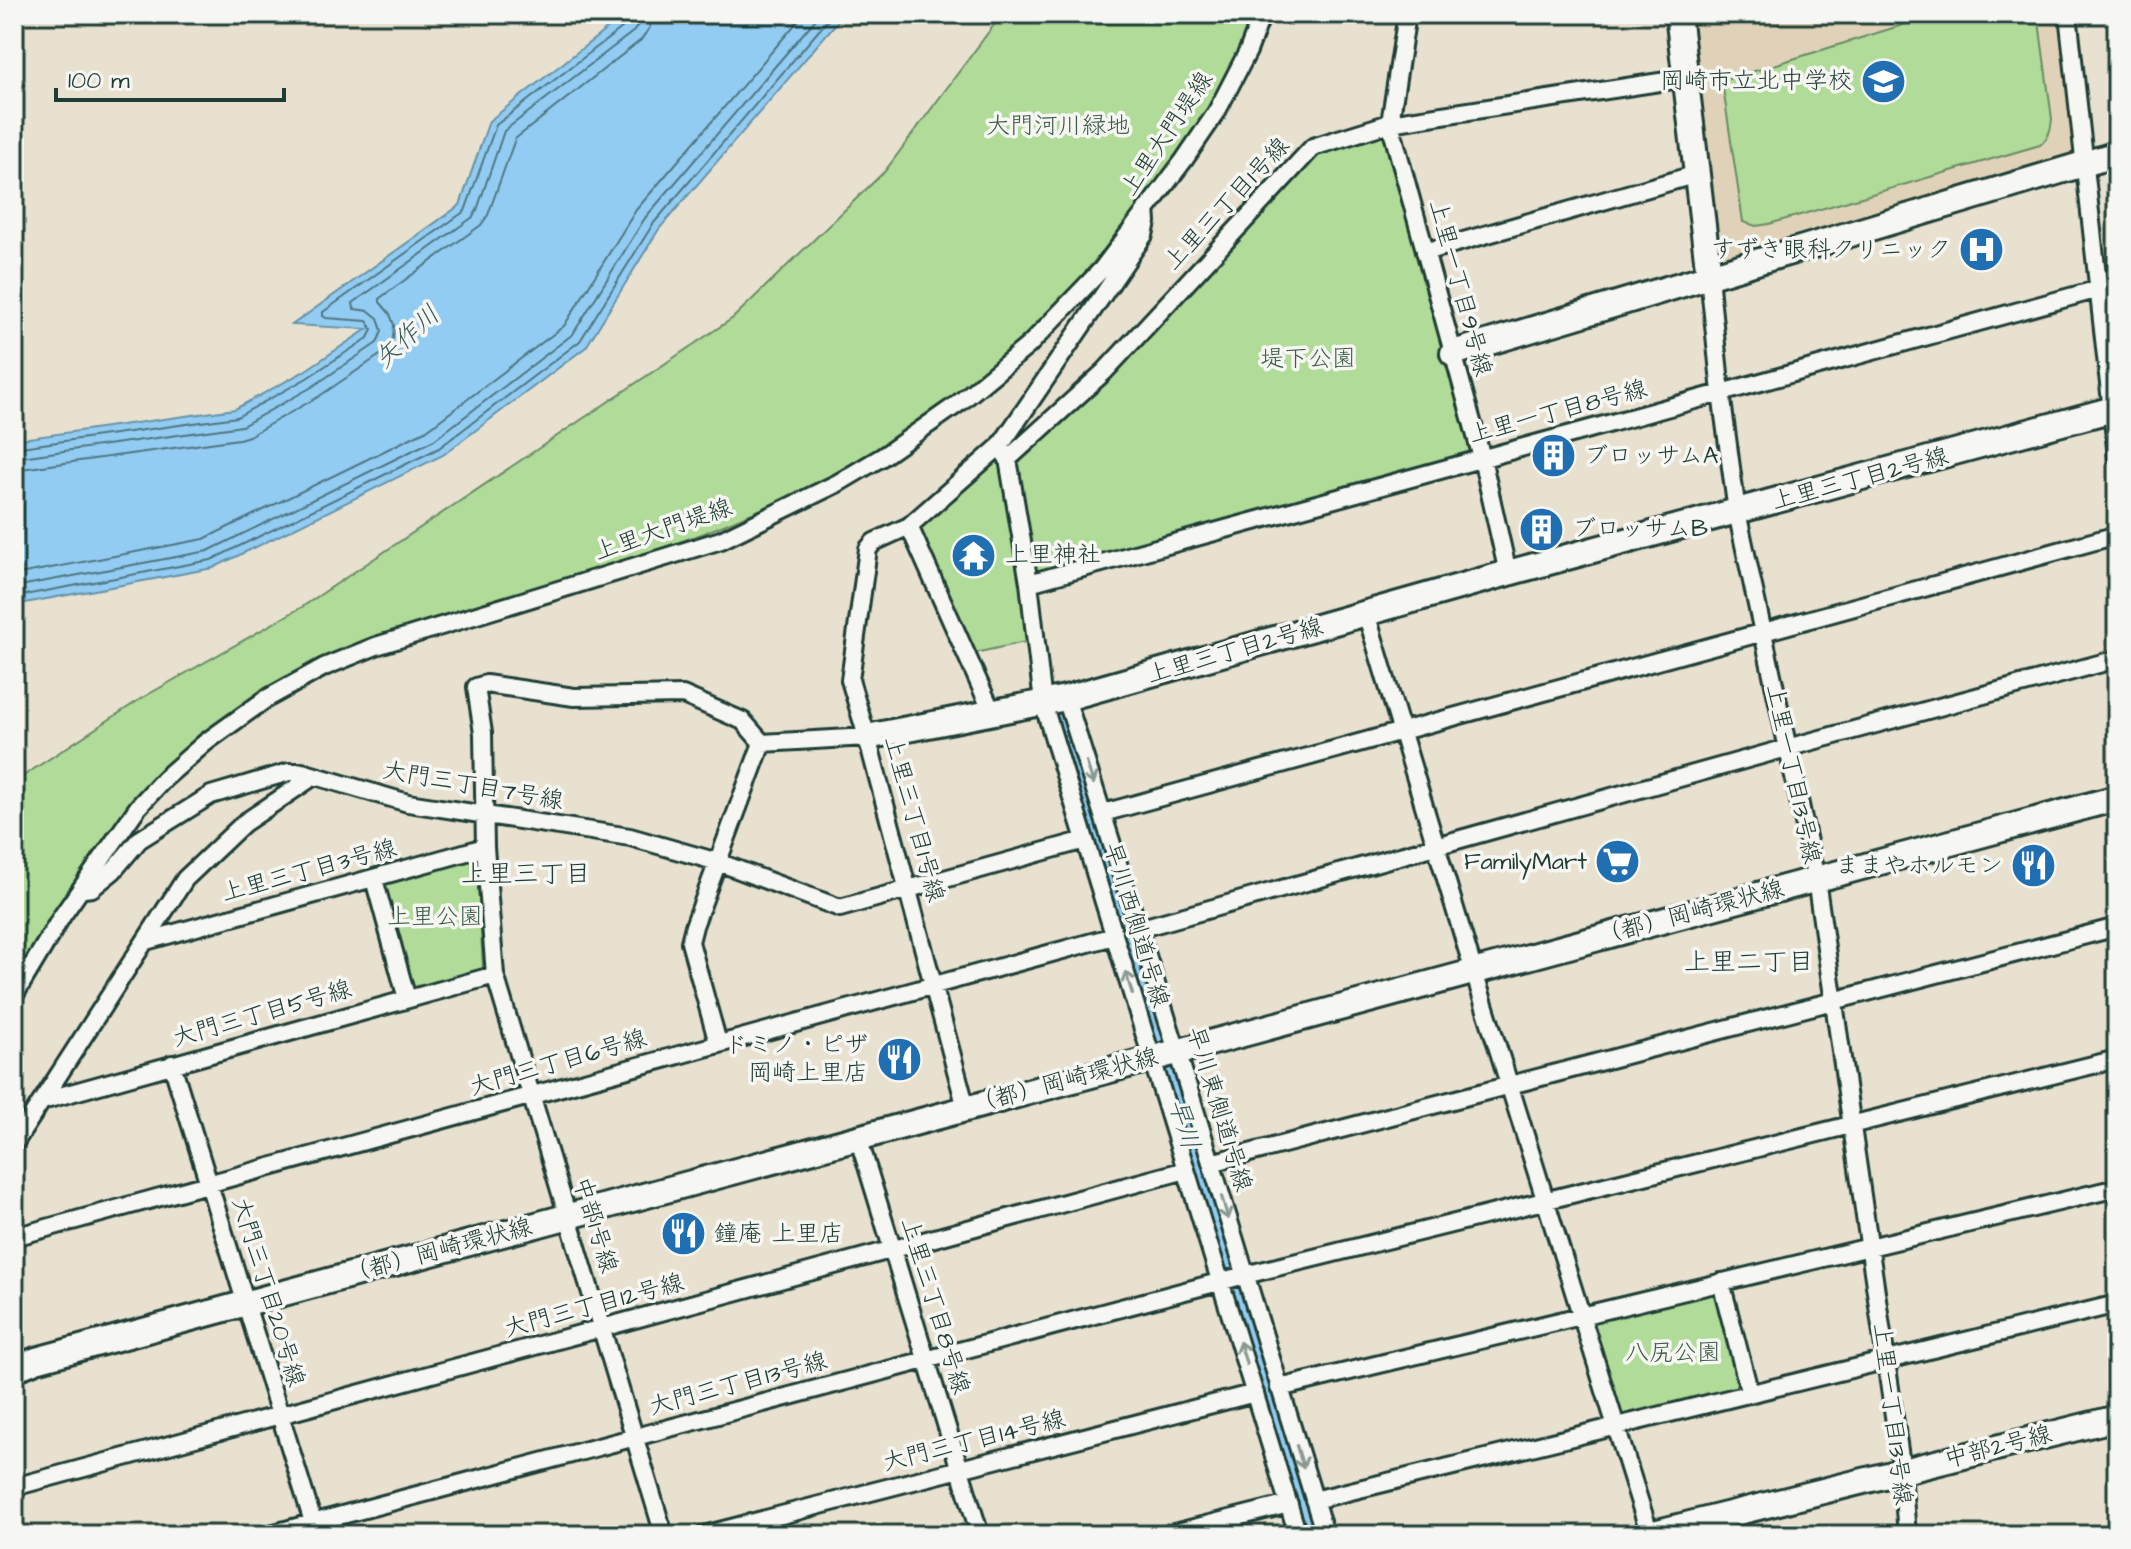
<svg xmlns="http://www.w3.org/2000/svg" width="2131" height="1549" font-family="'Architects Daughter','Klee One',sans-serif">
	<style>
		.built { fill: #e0d2b8 }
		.green { fill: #b0db98; stroke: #688c66; stroke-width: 2 }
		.water { fill: #93ccf3; stroke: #6593a7; stroke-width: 2 }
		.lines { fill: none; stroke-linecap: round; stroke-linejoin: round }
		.shore { stroke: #4d7680; stroke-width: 2 }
		.river { stroke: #93ccf3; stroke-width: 28 }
		.street-casing { stroke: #1f3d34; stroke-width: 22 }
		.secondary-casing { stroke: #1f3d34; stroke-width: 30 }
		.street { stroke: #f6f6f2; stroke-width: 16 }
		.secondary { stroke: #f6f6f2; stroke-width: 24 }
		.oneway { stroke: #8a9a93 }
		.labels { text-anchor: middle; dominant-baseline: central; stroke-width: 7; stroke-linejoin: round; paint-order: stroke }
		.poi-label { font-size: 24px; fill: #1f3d34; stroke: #f6f6f2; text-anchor: end }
		.park-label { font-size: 24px; fill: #3c5d48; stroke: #f6f6f2 }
		.street-label { font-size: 24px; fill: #1f3d34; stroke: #f6f6f2 }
		.water-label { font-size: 26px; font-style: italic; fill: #365a5a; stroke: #f6f6f2 }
		.neighbourhood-label { font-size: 26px; fill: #1f3d34; stroke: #f6f6f2 }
	</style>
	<rect width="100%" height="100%" fill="#e9e1d0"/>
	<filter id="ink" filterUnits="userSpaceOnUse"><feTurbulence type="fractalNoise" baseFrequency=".0125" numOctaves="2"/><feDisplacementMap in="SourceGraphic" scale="16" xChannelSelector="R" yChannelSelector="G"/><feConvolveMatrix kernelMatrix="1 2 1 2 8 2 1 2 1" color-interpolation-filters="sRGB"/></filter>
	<g filter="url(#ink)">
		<!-- built -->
		<path class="built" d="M1692,14h367l15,134 -4,5 -344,104 -6,-4z"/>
		<!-- green -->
		<path class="green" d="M1002,14h251l-13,32 -30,61 -55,78 -62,78 -36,42 -67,62 -41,32 -32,25 -43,26 -45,27 -48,24 -79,33 -109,38 -219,68 -219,138 -53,64 -88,135v-195l128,-84 160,-91 431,-289 152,-147z
			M1938,14h100l14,105c-1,10 -3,19 -12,26l-271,79 -13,2 -13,-4 -21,-141z
			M1379,131l6,3 87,315 -4,6 -427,118 -6,-3 -20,-106 7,-9 295,-302z
			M995,457l6,5 21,111 8,68 -60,13 -52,-120 5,-11z
			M473,857l4,4 6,107 -3,4 -67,18 -5,-3 -27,-98 3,-7z
			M1713,1291l7,4 23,88 -4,7 -114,27 -4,-2 -29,-92 2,-3z"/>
		<!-- water -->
		<path class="water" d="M626,14h218l-185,215 -73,118 -143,108 -230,113 -199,37v-165l221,-31 68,-37 64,-43 -75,-4 168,-120 29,-84z"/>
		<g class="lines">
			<!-- shore -->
			<path class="shore" d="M14,448l223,-31 70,-39 61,-40 4,-9 -5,-8 -41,-3 -3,-2v-4l142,-101 31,-86 131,-101 3,-10
				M14,458l228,-32 70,-39 65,-44 5,-12 -4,-13 -9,-7 -15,-2 -1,-6 120,-86 4,-7 27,-79 130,-100 5,-8 1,-9
				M14,470l225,-31 10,-3 69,-39 68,-46 7,-13 1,-13 -4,-11 -10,-12v-4l101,-73 7,-10 27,-76 126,-99 9,-13 2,-13
				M14,575l190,-36 223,-109 137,-104 72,-116 168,-196
				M14,587l194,-36 226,-111 139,-106 72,-116 175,-204
				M14,597l197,-37 228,-112 141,-107 73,-117 180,-210"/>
			<!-- river -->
			<path class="river" d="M1059,713l119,383 132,439"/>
			<defs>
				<path id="street" d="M1407,14l-17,109 92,335 26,115
					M2068,14l49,442
					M1425,252l272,-78
					M1709,276l12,117 16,119 79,367 86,592 5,64
					M1000,446l8,13 21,124 14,120 255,832
					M1008,459l96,-87 209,-225 77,-24 296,-45
					M909,526l83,186
					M1029,583l1070,-294
					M1366,613l108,359 176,563
					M1066,698l111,353 148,484
					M762,743l105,-6
					M1103,813l1014,-278
					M374,879l33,120
					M84,889l8,-1 21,-17 26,-31 72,-45 78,-23h13l106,31 222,34 88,25 122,46 245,-68
					M1138,929l649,-181 330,-89
					M146,941l339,-94
					M14,996l48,-80 76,-109 26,-28 42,-37 60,-43 58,-32 52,-21 345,-106 117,-57 44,-26 77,-54 70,-58 73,-76 82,-109 32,-47 32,-62 14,-37
					M718,1043l-28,-101 4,-16 68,-183
					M172,1064l145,471
					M42,1101l453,-126
					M966,1108l-99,-371 -17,-57 18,-131 6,-7 35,-16 91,-80 144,-211 3,-13 -1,-13
					M858,1137l122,398
					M14,1144l171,-265 59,-56 70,-47
					M1211,1163l906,-236
					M14,1237l1100,-301
					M1721,1282l29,112
					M1279,1388l838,-200
					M14,1487l1172,-317
					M1314,1500l803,-196
					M267,1535l978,-260 872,-216
					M664,1535l-169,-560 -10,-128 -2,-114 -7,-46 10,-3 88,13 109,-2 60,26 19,22
					M704,1535l551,-142
					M1166,1535l123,-31"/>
				<path id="secondary" d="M1678,14l31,262
					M1453,353l664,-199
					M867,737l199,-39 442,-125 609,-165
					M14,1369l22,-9 2081,-562
					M1646,1535l471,-117"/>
			</defs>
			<!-- street casing -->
			<use href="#street" class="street-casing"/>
			<!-- secondary casing -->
			<use href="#secondary" class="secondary-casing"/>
			<!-- street -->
			<use href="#street" class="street"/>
			<!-- secondary -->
			<use href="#secondary" class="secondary"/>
		</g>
		<!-- one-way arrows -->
		<defs><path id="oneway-shaft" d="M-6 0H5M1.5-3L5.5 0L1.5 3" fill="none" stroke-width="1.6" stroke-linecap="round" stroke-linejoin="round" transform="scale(2)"/></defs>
		<g class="oneway">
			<use href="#oneway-shaft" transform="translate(1090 773) rotate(72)"/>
			<use href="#oneway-shaft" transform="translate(1129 983) rotate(-107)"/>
			<use href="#oneway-shaft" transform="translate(1225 1208) rotate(73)"/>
			<use href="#oneway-shaft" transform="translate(1243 1353) rotate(-107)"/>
			<use href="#oneway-shaft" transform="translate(1300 1457) rotate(73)"/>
		</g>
	</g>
	<!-- icons -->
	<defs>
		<symbol id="school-disc" viewBox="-11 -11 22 22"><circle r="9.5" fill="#1f6fb2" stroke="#f6f6f2"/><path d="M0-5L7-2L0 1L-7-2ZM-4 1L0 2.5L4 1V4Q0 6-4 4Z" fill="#fff"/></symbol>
		<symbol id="hospital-disc" viewBox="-11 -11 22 22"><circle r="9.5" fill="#1f6fb2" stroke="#f6f6f2"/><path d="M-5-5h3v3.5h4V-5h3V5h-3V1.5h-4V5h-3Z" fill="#fff"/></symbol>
		<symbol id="building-disc" viewBox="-11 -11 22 22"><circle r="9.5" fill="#1f6fb2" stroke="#f6f6f2"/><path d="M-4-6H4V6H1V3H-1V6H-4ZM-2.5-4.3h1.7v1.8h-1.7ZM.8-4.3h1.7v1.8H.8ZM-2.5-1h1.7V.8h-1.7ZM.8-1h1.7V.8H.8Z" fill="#fff"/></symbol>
		<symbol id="temple-disc" viewBox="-11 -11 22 22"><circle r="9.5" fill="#1f6fb2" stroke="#f6f6f2"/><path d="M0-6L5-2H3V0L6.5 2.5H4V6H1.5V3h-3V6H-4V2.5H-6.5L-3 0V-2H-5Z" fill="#fff"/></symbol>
		<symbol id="supermarket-disc" viewBox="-11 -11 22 22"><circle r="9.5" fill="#1f6fb2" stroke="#f6f6f2"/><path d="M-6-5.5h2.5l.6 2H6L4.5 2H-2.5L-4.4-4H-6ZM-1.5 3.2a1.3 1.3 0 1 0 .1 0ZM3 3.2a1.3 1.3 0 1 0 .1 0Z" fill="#fff"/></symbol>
		<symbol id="restaurant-disc" viewBox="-11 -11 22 22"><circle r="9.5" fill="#1f6fb2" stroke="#f6f6f2"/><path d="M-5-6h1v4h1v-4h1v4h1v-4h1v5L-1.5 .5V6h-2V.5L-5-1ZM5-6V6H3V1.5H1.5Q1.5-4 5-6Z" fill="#fff"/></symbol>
	</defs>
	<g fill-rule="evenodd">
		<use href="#school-disc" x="1858" y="56" width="51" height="51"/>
		<use href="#hospital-disc" x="1956" y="224" width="51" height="51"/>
		<use href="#building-disc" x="1528" y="430" width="51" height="51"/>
		<use href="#building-disc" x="1516" y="504" width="51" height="51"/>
		<use href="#temple-disc" x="948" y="530" width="51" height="51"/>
		<use href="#supermarket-disc" x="1592" y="836" width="51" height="51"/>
		<use href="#restaurant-disc" x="2008" y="840" width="51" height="51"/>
		<use href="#restaurant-disc" x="874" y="1034" width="51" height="51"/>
		<use href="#restaurant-disc" x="658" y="1208" width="51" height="51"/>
	</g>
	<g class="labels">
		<!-- poi labels -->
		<g class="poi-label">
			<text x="1852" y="81">岡崎市立北中学校</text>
			<text x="1951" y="250">すずき眼科クリニック</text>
			<text x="1584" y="456" text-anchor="start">ブロッサムA</text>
			<text x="1572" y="529" text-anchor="start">ブロッサムB</text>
			<text x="1005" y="555" text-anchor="start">上里神社</text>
			<text x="1587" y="862">FamilyMart</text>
			<text x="2003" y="866">ままやホルモン</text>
			<text x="868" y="1045">ドミノ・ピザ<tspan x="868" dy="28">岡崎上里店</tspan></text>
			<text x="714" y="1234" text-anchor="start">鐘庵 上里店</text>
		</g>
		<!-- park labels -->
		<g class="park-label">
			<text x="1058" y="126">大門河川緑地</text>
			<text x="1308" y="359">堤下公園</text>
			<text x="435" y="917">上里公園</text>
			<text x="1673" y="1353">八尻公園</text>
		</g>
		<!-- street labels -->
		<g class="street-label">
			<text transform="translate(1167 134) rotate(-56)">上里大門堤線</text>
			<text transform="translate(1227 204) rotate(-47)">上里三丁目1号線</text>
			<text transform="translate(1460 288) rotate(75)">上里一丁目9号線</text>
			<text transform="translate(1558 412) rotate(-15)">上里一丁目8号線</text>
			<text transform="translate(1860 479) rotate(-15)">上里三丁目2号線</text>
			<text transform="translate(663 530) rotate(-19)">上里大門堤線</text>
			<text transform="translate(1235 651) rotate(-16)">上里三丁目2号線</text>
			<text transform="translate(1793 774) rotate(78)">上里一丁目13号線</text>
			<text transform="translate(473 786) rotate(10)">大門三丁目7号線</text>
			<text transform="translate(914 819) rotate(75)">上里三丁目1号線</text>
			<text transform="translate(309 871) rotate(-15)">上里三丁目3号線</text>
			<text transform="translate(1691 913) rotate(-15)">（都）岡崎環状線</text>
			<text transform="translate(1136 925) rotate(73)">早川西側道1号線</text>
			<text transform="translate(262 1014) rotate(-16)">大門三丁目5号線</text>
			<text transform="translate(558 1063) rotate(-16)">大門三丁目6号線</text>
			<text transform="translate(1065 1081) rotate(-15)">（都）岡崎環状線</text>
			<text transform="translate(1219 1109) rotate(73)">早川東側道1号線</text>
			<text transform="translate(595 1225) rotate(73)">中部1号線</text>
			<text transform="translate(439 1251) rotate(-15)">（都）岡崎環状線</text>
			<text transform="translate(268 1292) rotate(73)">大門三丁目20号線</text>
			<text transform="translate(594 1306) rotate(-15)">大門三丁目12号線</text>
			<text transform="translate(935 1306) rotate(73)">上里三丁目8号線</text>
			<text transform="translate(738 1384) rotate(-15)">大門三丁目13号線</text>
			<text transform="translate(1892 1414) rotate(83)">上里一丁目13号線</text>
			<text transform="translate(974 1441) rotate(-14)">大門三丁目14号線</text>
			<text transform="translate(1998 1447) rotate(-14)">中部2号線</text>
		</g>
		<!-- water labels -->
		<g class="water-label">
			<text transform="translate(407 337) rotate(-43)">矢作川</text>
			<text transform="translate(1184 1124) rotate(73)">早川</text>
		</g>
		<!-- neighbourhood labels -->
		<g class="neighbourhood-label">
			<text x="526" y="874">上里三丁目</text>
			<text x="1749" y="962">上里二丁目</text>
		</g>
	</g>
	<!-- margin -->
	<rect width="2131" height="1549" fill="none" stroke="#f6f6f2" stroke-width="48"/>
	<rect x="24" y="24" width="2083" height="1501" fill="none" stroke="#1f3d34" stroke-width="3" filter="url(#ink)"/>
	<!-- scale -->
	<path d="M56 88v12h228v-12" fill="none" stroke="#1f3d34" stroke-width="4"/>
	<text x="68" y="88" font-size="24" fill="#1f3d34" stroke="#f6f6f2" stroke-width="6" paint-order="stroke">100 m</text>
</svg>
